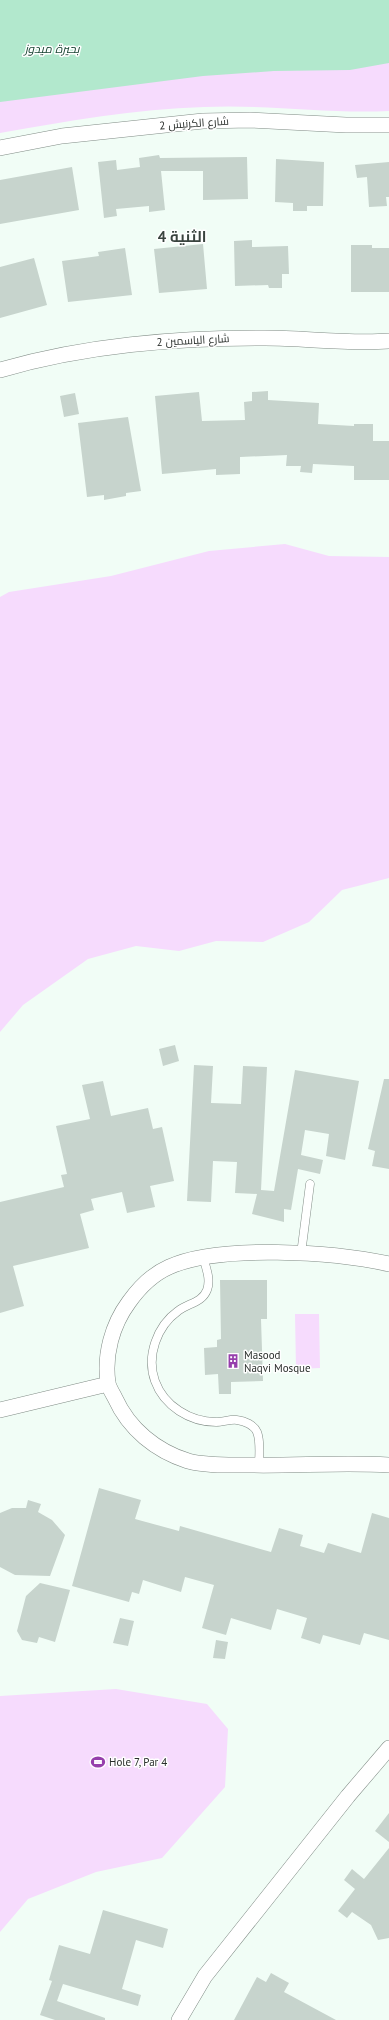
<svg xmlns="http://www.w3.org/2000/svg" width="389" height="2020" font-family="'PT Sans',Cairo,sans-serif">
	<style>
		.green { fill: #f6dbfd }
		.water { fill: #b2e8cd }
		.building { fill: #c7d4cd }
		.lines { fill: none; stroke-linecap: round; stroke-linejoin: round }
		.lane-casing { stroke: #818c86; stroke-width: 9 }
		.street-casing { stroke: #818c86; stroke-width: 16 }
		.lane { stroke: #fff; stroke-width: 8 }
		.street { stroke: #fff; stroke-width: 15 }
		.labels { text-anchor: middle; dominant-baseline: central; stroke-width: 3; stroke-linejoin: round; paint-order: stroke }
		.street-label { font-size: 11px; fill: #292e2b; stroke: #fff }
		.poi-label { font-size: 11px; fill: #292e2b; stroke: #fff; text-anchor: start }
		.water-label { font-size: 12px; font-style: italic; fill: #123f2d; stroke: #fff }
		.district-label { font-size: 15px; font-weight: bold; fill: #39433e; stroke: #fff }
	</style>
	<rect width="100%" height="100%" fill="#f1fdf6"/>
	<!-- green -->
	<path class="green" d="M0,0h389v111c-62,3 -123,-7 -185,-4 -69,2 -136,14 -204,26z
		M285,544l44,12 60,1v321l-47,12 -33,32 -46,20 -47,-1 -37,10 -43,-5 -48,13 -65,46 -23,27v-435l9,-5 102,-16 98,-25z
		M295,1314h24l1,54 -24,1z
		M116,1689l91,15 21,25 -3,58 -63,71 -66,14 -68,27 -28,33v-236z"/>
	<!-- water -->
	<path class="water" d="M0,0h389v63l-39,7 -76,1 -71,5 -203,26z"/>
	<!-- building -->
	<path class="building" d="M159,155l1,3 87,-1 1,42 -45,1v-29h-42l4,39 -16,2v-6l-33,3 1,7 -13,2 -6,-56 18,-2 1,10 23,-3 -1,-9z
		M276,159l48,3 -1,44h-16v5h-14v-8l-18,-1z
		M389,162v35h-3l1,9 -18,1 -2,-30 -10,1 -2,-13z
		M72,167l7,43 -79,14v-44z
		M252,240v7l36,-1 1,28h-7v14h-13l-1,-3 -33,1 -1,-45z
		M203,244l4,45 -48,4 -5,-44z
		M351,245h21v3h17v44h-38z
		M125,248l7,47 -64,7 -6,-41 37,-5 -1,-4z
		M34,258l13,47 -47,13v-51z
		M268,391v9l51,3 -1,21 36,2v-2h19v17h16v39h-35v-14l-41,-2 -1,9 -12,-1 1,-6h-15l1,-11 -47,2v17l-24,1v-6l-54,5 -7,-78 44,-4 3,29 43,-1 -1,-18 8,-1v-9z
		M75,393l4,21 -15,3 -4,-21z
		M128,417l13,74 -15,2v3l-22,4v-5l-17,2 -9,-74z
		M175,1045l4,16 -16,5 -4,-17z
		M194,1065l19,1 -2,37 30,1 2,-38 24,1 -6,123 13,1 21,-121 64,11 -14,79 -19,-4 3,-22 -24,-4 -4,25 22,5 -3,14 -22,-5 -7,41 -7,-1v13l-32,-8 5,-20 -22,-1 2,-31 -24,-1 -2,41 -24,-1z
		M384,1079h5v90l-17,-3 3,-15 -7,-2z
		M103,1081l8,35 37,-8 5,21 9,-2 12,54 -24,5 5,21 -28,6 -5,-21 -31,7 3,11 -14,4 9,34 -76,18 11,40 -24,7v-111l64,-15 -3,-12 6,-1 -11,-48 34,-7 -8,-34z
		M220,1280h47v39h-6l2,62 -32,1v12h-12l-1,-20 -13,1 -1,-27 13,-1v-7l4,-1z
		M99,1488l42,12 -6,19 44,12 1,-5 91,26 8,-24 24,7 -3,11 24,7 4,-10 33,10 11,-40 17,5v122l-25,-7 -4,12 -37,-10 -3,9 -19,-6 6,-20 -30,-9 -6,21 -40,-12 -5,17 -24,-7 12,-43 -29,-8 -4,15 -38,-12 -4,14 -7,-2 -3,10 -57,-16z
		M28,1500l13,4 -3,8 14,8 13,15 -15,41 -35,-1 -15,-8v-54l12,-5h14z
		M40,1583l30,7 -15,52 -16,-5 -2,6 -15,-3 -5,-9 9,-35z
		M120,1618l14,3 -6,25 -15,-3z
		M216,1640l12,2 -3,17 -12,-1z
		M389,1813v29l-14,-11z
		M389,1848v90l-11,2 -7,-15 -19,-13 -5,6 -9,-7 17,-22 -11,-9 8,-11 12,10z
		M103,1910l65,19 -5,19 -27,-8 -14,49 19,6 -3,11 -75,-22 -6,17 48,17v2h-50l-15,-5 12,-34 -3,-1 10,-35 31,9z
		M271,1973l18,10 -5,9 52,28h-102l23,-43 9,5z"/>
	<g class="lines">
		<defs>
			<path id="lane" d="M301,1254l9,-70
				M203,1257c3,11 8,22 4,33 -5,13 -19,13 -29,21 -21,15 -32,45 -23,70 9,25 35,41 61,41 7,0 15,-3 21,-2 8,1 17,5 20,12 4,10 2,23 2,34"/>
			<path id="street" d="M0,148l62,-12 141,-15 47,-1 96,5h43
				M0,370c86,-25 175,-32 265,-32 41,0 82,6 124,3
				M389,1264c-54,-12 -170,-20 -220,3 -16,7 -30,21 -40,35 -17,23 -25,53 -21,81 1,5 5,11 7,15 14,31 41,53 73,63 19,5 41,4 61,4 47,1 93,-3 140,0
				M0,1410l108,-26
				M179,2020l26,-44 143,-180 41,-48"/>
		</defs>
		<!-- lane casing -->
		<use href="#lane" class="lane-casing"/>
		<!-- street casing -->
		<use href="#street" class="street-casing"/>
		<!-- lane -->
		<use href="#lane" class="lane"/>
		<!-- street -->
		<use href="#street" class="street"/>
	</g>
	<!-- icons -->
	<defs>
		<symbol id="building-bare" viewBox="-9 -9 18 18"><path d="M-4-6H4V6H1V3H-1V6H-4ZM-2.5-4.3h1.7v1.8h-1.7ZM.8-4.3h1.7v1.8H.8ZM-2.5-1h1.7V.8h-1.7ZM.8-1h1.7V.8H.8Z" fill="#963fac" stroke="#fff" stroke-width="2.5" paint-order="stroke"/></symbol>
		<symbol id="stadium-bare" viewBox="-9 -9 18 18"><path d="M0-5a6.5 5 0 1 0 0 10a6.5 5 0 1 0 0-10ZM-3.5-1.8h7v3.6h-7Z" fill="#963fac" stroke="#fff" stroke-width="2.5" paint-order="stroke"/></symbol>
	</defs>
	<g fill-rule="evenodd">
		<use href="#building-bare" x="223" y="1351" width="20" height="20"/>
		<use href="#stadium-bare" x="88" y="1752" width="20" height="20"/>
	</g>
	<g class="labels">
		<!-- street labels -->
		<g class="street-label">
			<text transform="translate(194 123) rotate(-4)">شارع الكرنيش 2</text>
			<text transform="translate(193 340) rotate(-3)">شارع الياسمين 2</text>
		</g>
		<!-- poi labels -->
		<g class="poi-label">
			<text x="244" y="1355">Masood<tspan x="244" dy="13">Naqvi Mosque</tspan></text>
			<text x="109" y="1762">Hole 7, Par 4</text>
		</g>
		<!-- water labels -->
		<g class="water-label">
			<text x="52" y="48">بحيرة ميدوز</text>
		</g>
		<!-- district labels -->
		<g class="district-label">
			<text x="182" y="236">الثنية 4</text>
		</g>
	</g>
</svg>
